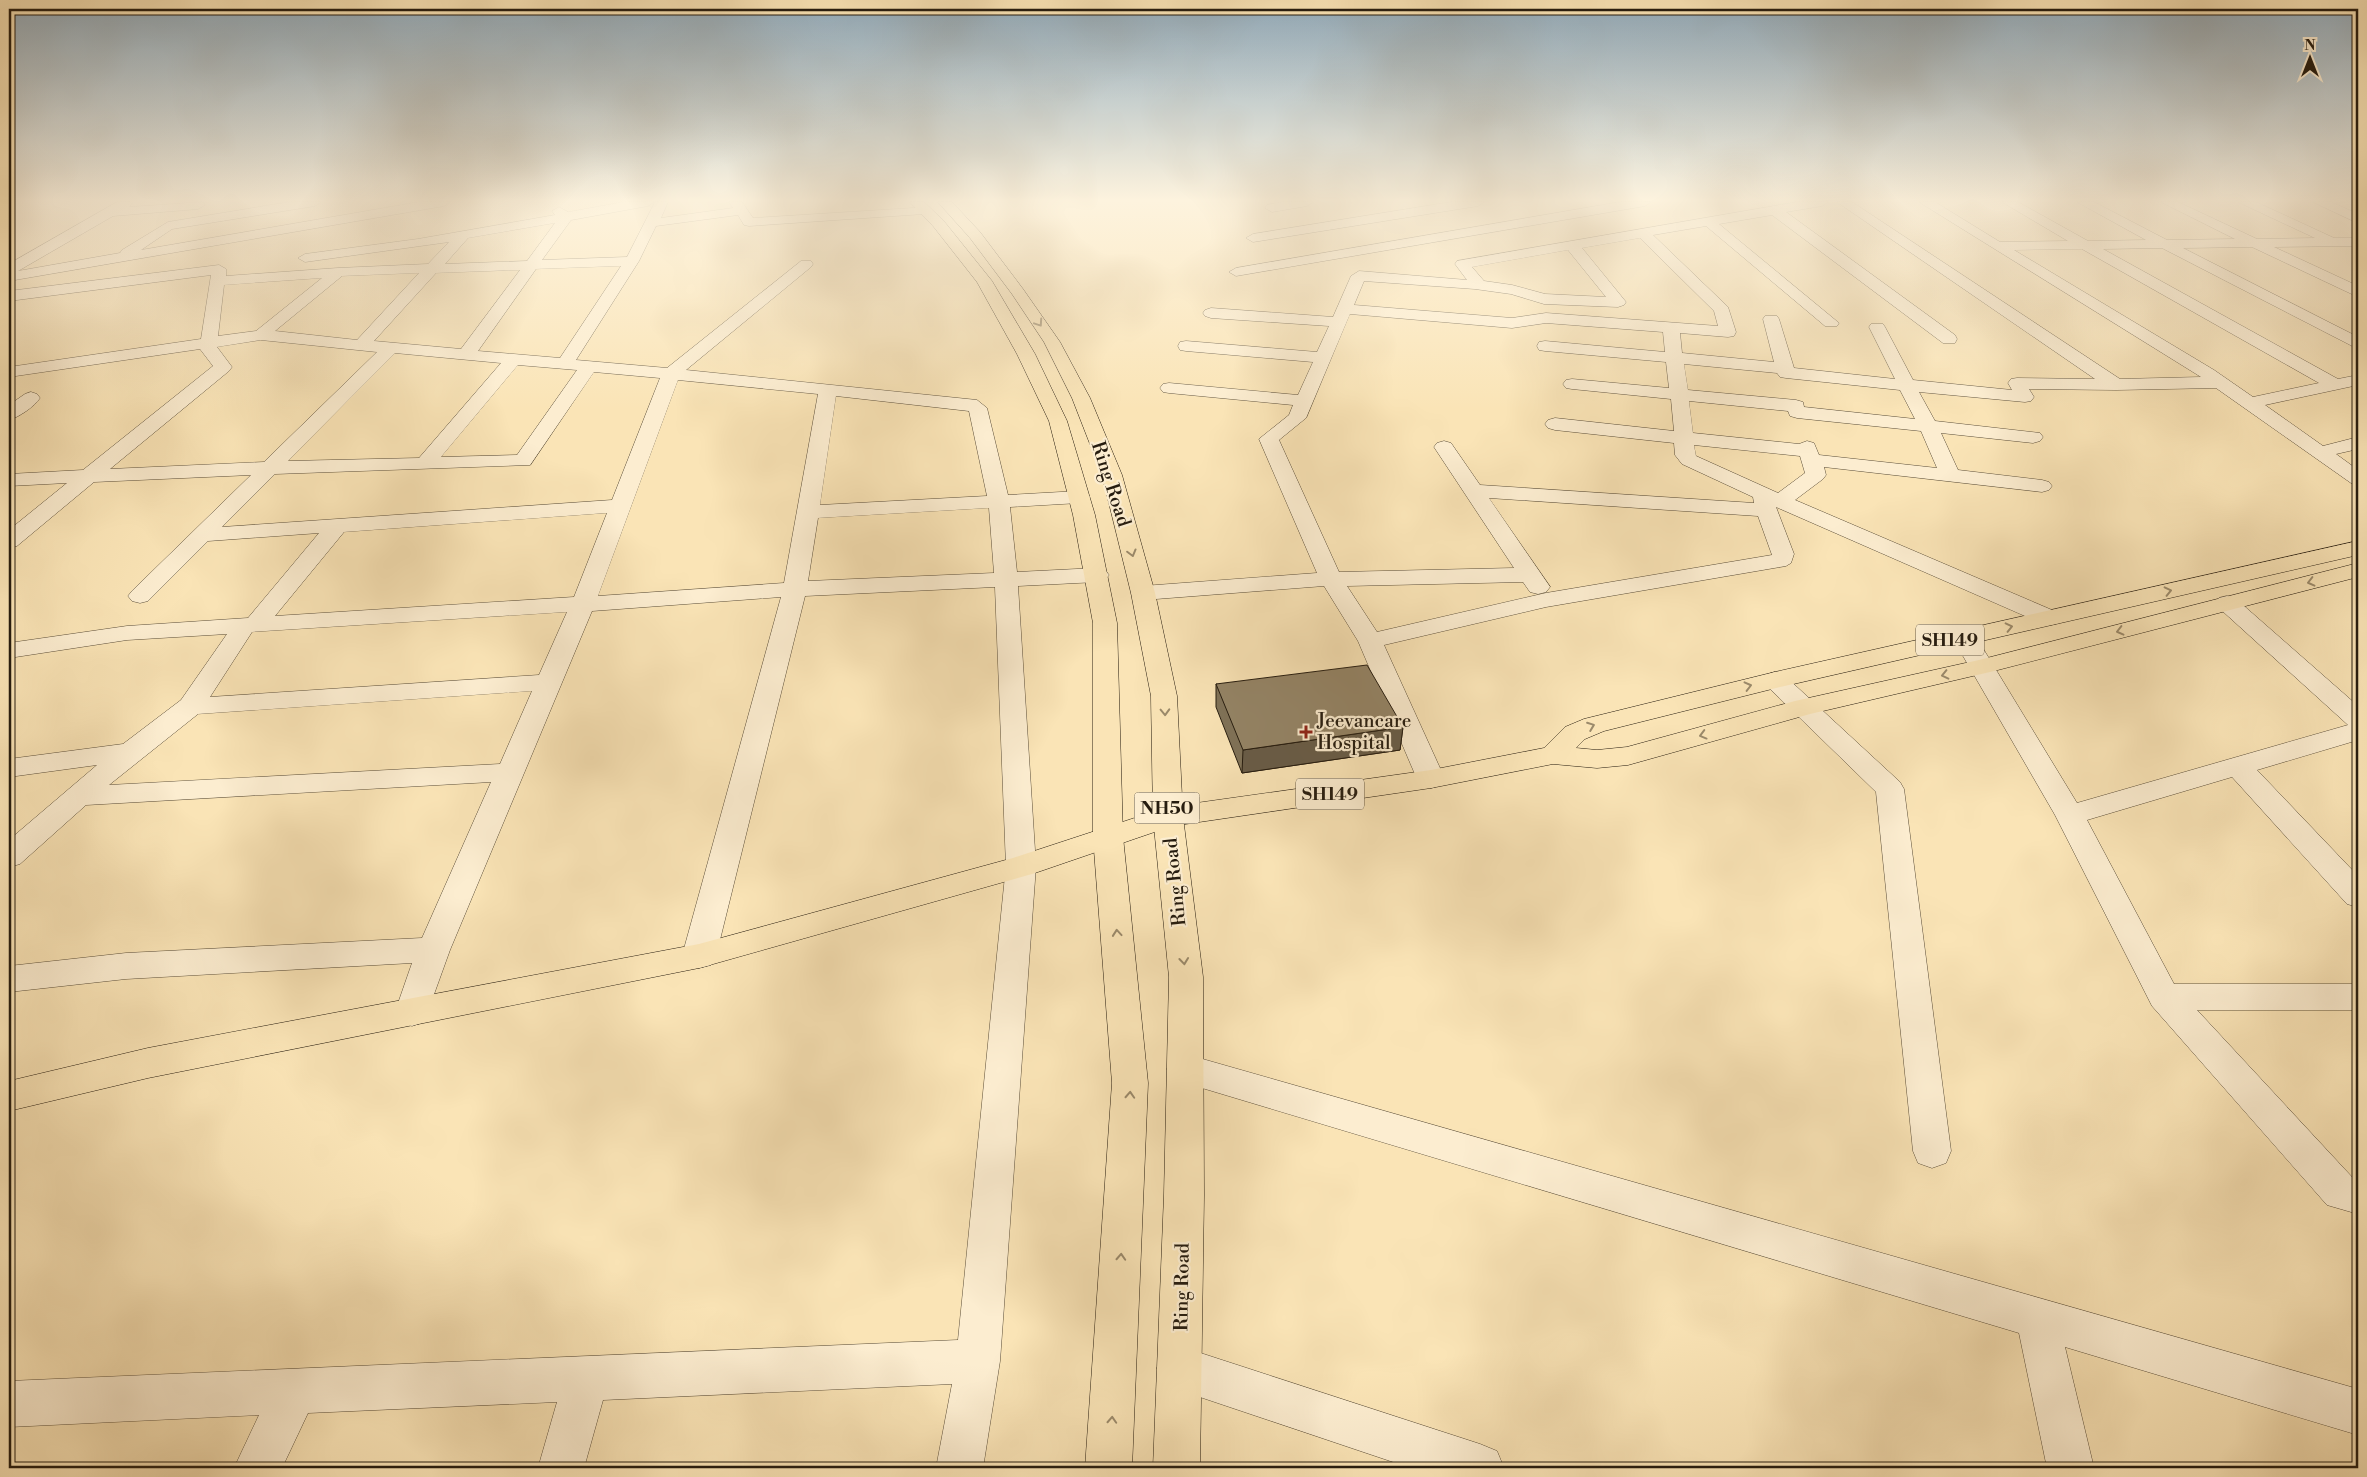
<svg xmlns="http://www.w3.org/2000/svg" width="2367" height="1477" font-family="'Libre Bodoni',serif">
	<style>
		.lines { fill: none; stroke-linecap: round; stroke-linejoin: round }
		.minor-casing { stroke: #5b4e39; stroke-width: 1 }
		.major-casing { stroke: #261c0f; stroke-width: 1 }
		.highway-casing { stroke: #261c0f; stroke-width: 1 }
		.minor { fill: #fcedd0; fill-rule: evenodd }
		.major { fill: #fae4b6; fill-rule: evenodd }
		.highway { fill: #fae4b6; fill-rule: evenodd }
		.wall { fill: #7f7258; stroke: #261c0f }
		.shaded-wall { fill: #685c47; stroke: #261c0f }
		.building { fill: #948466; stroke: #261c0f }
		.oneway { stroke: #9b8a6b }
		.poi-dot { fill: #8f2418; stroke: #fcedd0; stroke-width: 2 }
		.labels { text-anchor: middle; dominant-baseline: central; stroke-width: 4.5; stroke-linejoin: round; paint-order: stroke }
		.shield { fill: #fcedd0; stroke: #665b49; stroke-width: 1 }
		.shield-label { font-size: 18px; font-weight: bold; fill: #261c0f }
		.street-label { font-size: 19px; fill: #261c0f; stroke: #fcedd0 }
		.poi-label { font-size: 19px; fill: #261c0f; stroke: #fcedd0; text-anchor: start }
	</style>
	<rect width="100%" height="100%" fill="#fae4b6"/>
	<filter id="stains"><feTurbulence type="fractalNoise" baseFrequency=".004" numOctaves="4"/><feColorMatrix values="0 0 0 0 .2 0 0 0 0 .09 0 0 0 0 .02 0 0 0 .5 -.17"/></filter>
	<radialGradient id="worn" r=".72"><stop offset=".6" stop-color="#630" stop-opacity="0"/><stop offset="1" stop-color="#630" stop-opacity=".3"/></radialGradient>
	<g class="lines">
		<defs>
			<path id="minor" d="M117,202h16l-4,5 74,-5 2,3 -7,4 -85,7 -95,55 102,-18 2,-3 46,-28 121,-20h32l-6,4 -143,23 -31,21 278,-48h31l-6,4 -435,75v-17z
				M624,202h30l-6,4 -77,14 -29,40 85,-3 28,-55h13l-7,16 72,-10 -4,-6h13l11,16 176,-11 2,3 -2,3 -5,1 -175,12 -5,-1 -6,-10 -82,11 -17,35 -63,99 91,8 134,-107h10l2,3 -2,3 -125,103 291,30 10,8 21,87 71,-4 7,2 4,4 -4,4 -7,2 -69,4 7,65 80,-4 8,2 4,5 -4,5 -8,2 -79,4 18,280 -36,495 -17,107h-47l16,-84 -349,16 -19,68h-46l19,-66 -249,11 -26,55h-48l25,-53 -250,12v-46l949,-41 48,-474 -11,-279 -190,9 -89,360 -5,9 -12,3 -12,-3 -5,-9 99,-359 -189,14 -142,339 -26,72 -12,4 -12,-4 -5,-10 17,-49 -286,16 -117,13v-26l117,-13 296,-15 69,-156 -405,23 -66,59 -11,3v-27l88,-75 -88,12v-18l114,-15 58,-44 46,-66 -100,6 -118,18v-15l118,-17 121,-8 71,-85 -111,8 -60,60 -8,2 -8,-2 -4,-5 4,-5 119,-116 -157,7 -77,64 -8,2v-18l58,-47 -58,3v-12l74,-4 130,-104 -13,-17 -191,28v-10l192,-28 10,-64 -202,26v-10l210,-26 7,4v7l112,-8 90,-4 21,-22 -144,20 -7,-4 7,-4 113,-15 137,-24 -3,-4 7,-4 9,5zM555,223l-28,38 -82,3 23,-26zM621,266l-61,92 -82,-7 58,-82zM520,270l-59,79 -87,-8 62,-68zM419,273l-62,67 -82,-9 67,-55zM322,278l-66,53 -38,5 6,-51zM261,340l116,12 -113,110 -154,7 119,-98 3,-4 -15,-20zM395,353l106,10 -82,95 -131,3zM518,365l59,5 -60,85 -76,2zM594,372l66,6 -48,122 -390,27 53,-53 255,-9zM678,380l140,14 -34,189 -186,13zM836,396l133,15 18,85 -167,9zM989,508l5,65 -186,8 10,-63zM607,513l-33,84 -299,19 69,-84zM567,612l-28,63 -329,22 42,-65zM532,691l-32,73 -391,21 89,-71z
				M1282,202h31l-6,4 -35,6 -7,-4 2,-3z
				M1451,202h33l-6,4 -225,36 -7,-4 7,-4z
				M1620,202h31l-6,4 -409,70 -7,-4 7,-4z
				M1797,202h31l-6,4 -36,6 169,123 2,4 -2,4h-12l-171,-128 -53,9 120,99 -2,3h-12l-119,-100 -53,9 75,72 8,25 -2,4 -6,1 -48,-4 2,20 92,9 -11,-43 2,-3h12l2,3 15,49 101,11 -26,-52 2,-3h12l2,3 28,53 99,10 -4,-7 3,-4 6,-1 78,1 -258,-177h15l268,177 81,-2 -282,-175h16l65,40 68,-1 -66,-39h16l70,39 58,-1 -69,-38h17l73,38 68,-1 -74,-37h17l79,37 58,-1 -77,-36h18l78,36h24v8l-84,1 84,39v11l-106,-50 -69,1 175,89v12l-196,-101 -59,1 235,130 20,-4v10l-93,20 58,41 35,-9v12l-22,5 22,16v15l-7,-2 -135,-95 -100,2 -87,-1 5,8 -3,4 -6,1 -106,-10 16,29 105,12 3,4 -3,4 -7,2 -92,-10 17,37 84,10 7,2 3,4 -3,4 -7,2 -218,-25 2,8 -3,4 -28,21 264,113 3,5 -3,5 -9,2 -9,-2 -265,-116 18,47 -3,9 -5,3 -240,41 -162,38 61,134 -4,6 -10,3 -10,-3 -4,-6 -59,-138 -34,-55 -181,14 -8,-2 -4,-5 4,-5 8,-2 174,-13 -58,-134 30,-24 4,-10 -124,-12 -6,-1 -3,-4 3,-4 6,-1 129,12 15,-33 -127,-11 -6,-1 -2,-4 2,-4 6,-1 131,11 12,-26 -118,-8 -6,-2 -2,-3 2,-3 6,-2 122,9 18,-41 8,-5 108,9 -12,-16 2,-3zM1640,238l74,73 4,15 -172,-13 -34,5 -158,-13 10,-24 111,8 36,5 33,10 74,3 6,-2 2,-3 -44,-54zM2082,249l237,134 -66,14 -39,-27 -200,-120zM1568,250l38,47 -61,-3 -33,-9 -28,-4 -12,-14zM1350,314l162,14 34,-5 117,9 2,20 -120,-11 -6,1 -2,4 2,4 6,1 121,11 3,26 -97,-9 -6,1 -3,4 3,4 6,1 99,10 3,32 -119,-13 -7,2 -3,4 3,4 7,2 119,13 1,12 7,9 71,33 1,6 -274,-18 -29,-42 -7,-2 -7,2 -3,4 80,121 -175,4 -60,-132 27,-22zM1684,364l93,9 3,4 6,1 114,12 15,29 -111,-12 -1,-5 -7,-2 -108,-10zM1689,401l99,10 2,5 7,2 124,13 16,37 -118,-13 -5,-12 -7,-2 -8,3 -106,-11zM1694,445l106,11 5,17 -27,20 -82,-37zM1489,498l269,18 14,39 -226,38 -169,39 -30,-46 176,-4 7,10 8,2 8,-2 4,-5z
				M2313,202h18l27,12v9z
				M31,392l6,2 3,4c-6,9 -21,19 -31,22v-15l16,-11z
				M2227,596l8,2 123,108v34l-101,30 101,106v31l-11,-3 -115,-127 -145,43 87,164h184v26h-161l155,167 6,1v36l-31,-9 -175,-199 -97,-191 -103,-178 3,-5 9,-2 9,2 104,171 271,-78 -129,-117 -4,-5 4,-5z
				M1775,672l9,3 116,107 4,7 47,362 -5,12 -14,5 -14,-5 -5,-12 -37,-359 -110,-107 -4,-5 4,-5z
				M1185,1054l1173,335v46l-293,-88 29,121h-47l-28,-135 -847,-254 -5,-10 5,-10z
				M1179,1346l301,98 17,7 7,17h-93l-232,-78 -16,-6 -6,-16 6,-16z"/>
			<path id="major" d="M2358,541v14l-582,133 -172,43 -19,8 -9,9 21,2 30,-3 168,-46 184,-41 379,-97v14l-368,95 -180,42 -182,51 -31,3 -44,-4 -122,24 -259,38 -140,48 -333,94 -551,110 -139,33v-30l139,-33 551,-104 314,-86 155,-51 263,-37 113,-22 21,-21 19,-8 191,-47z"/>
			<path id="highway" d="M910,202h14l19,18 49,61 43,73 32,67 28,94 22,108 6,214 25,246 -16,385h-47l27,-385 -19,-246v-214l-20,-108 -24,-94 -32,-67 -40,-72 -44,-56z
				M938,202h14l28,30 43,57 37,53 30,56 32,77 33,118 22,103 6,121 20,160 1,218 -4,273h-47l11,-273 5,-218 -16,-160 -2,-121 -20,-103 -29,-118 -30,-77 -28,-56 -32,-48 -42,-56z"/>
		</defs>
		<!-- minor casing -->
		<use href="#minor" class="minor-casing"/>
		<!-- major casing -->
		<use href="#major" class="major-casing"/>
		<!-- highway casing -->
		<use href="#highway" class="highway-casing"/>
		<!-- minor -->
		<use href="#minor" class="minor"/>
		<!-- major -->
		<use href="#major" class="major"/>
		<!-- highway -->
		<use href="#highway" class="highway"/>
	</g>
	<!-- wall -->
	<path class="wall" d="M1216,684l187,43 -3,23 -158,23 -26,-66z"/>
	<!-- shaded-wall -->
	<path class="shaded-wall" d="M1403,727l-3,23 -158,23 1,-23z"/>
	<!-- building -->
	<path class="building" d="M1367,665l36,62 -160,23 -27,-66z"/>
	<!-- one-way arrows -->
	<defs><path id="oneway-chevron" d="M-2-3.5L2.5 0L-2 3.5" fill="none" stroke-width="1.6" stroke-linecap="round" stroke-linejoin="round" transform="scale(1.25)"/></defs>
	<g class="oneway">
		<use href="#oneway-chevron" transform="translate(1039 323) rotate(56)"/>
		<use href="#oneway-chevron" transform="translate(1132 553) rotate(75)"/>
		<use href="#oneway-chevron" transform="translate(2311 582) rotate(166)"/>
		<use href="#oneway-chevron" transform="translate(2168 591) rotate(-13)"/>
		<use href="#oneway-chevron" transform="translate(2009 627) rotate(-13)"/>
		<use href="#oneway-chevron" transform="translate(2120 631) rotate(166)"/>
		<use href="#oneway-chevron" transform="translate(1945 675) rotate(167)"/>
		<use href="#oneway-chevron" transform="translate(1748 686) rotate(-14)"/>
		<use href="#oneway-chevron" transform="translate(1165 712) rotate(88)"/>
		<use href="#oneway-chevron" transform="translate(1591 726) rotate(-21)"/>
		<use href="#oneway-chevron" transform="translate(1703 735) rotate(165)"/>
		<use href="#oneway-chevron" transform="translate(1117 933) rotate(-95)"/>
		<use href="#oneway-chevron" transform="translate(1184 961) rotate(84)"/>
		<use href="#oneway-chevron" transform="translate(1130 1095) rotate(-87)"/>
		<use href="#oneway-chevron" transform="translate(1121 1257) rotate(-87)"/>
		<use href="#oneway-chevron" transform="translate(1112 1420) rotate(-87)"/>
	</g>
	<!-- sky -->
	<linearGradient id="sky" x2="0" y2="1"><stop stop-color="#92acbd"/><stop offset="0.49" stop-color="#fdf3de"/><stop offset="1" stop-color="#fdf3de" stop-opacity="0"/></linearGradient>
	<rect width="2367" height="409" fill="url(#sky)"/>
	<!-- markers -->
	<path class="poi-dot" d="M1303.5 724.5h5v5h5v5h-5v5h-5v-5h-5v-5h5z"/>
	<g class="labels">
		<!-- shield labels -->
		<g class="shield">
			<rect x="1916" y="624.5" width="68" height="31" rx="4"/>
			<rect x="1296" y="778.5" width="68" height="31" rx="4"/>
			<rect x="1134.5" y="792.5" width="65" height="31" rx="4"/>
		</g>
		<g class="shield-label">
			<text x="1950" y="640">SH149</text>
			<text x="1330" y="794">SH149</text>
			<text x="1167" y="808">NH50</text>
		</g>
		<!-- street labels -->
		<g class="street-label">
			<text transform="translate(1111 484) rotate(72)">Ring Road</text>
			<text transform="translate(1175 882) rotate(-96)">Ring Road</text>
			<text transform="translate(1182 1287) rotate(-89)">Ring Road</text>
		</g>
		<!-- poi labels -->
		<g class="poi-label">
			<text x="1317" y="721">Jeevancare<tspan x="1317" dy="22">Hospital</tspan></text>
		</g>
	</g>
	<!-- margin -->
	<rect width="2367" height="1477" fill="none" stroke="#fae4b6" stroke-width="30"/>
	<rect x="10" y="10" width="2347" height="1457" fill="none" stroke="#261c0f" stroke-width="2.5"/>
	<rect x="15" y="15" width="2337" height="1447" fill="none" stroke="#261c0f"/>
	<!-- north arrow -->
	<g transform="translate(2310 58)" stroke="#fcedd0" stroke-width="4" paint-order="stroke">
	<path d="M0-4L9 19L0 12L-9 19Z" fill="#261c0f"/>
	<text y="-8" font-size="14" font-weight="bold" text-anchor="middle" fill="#261c0f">N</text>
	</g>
	<rect width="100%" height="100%" filter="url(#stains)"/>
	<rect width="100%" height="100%" fill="url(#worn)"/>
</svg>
